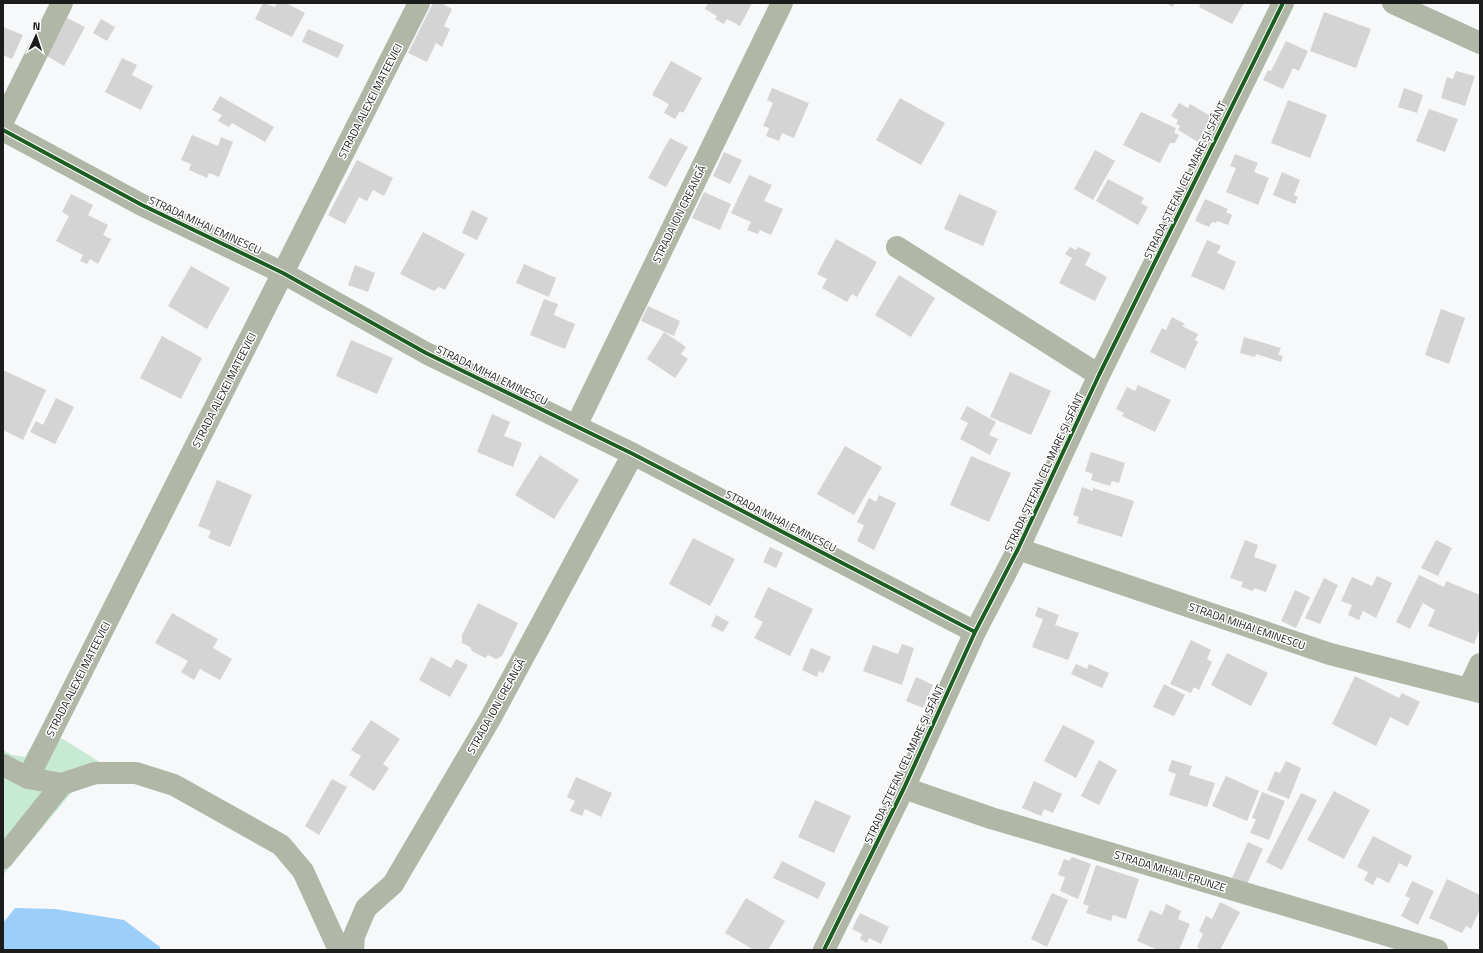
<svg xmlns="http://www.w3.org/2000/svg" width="1483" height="953" font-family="'Titillium Web',sans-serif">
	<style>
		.green { fill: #c7ead5 }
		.water { fill: #9bcffa }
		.building { fill: #d4d4d5 }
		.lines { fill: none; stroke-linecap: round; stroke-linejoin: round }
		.minor { stroke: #b0b7a7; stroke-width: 22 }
		.cycleway-casing { stroke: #fff; stroke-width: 6 }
		.cycleway { stroke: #1b5e20; stroke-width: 4 }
		.labels { text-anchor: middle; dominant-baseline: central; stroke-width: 3; stroke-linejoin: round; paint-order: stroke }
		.street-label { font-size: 11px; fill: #1c1c1d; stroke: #fff }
	</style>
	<rect width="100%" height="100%" fill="#f7f8f9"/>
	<!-- green -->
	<path class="green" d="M37,736l26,3 38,24 24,20 -39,2 -14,7 -69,83v-125l9,5 13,2z"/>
	<!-- water -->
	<path class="water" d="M15,908l40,1 69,11 36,27v3h-157v-27z"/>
	<!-- building -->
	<path class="building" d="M263,3l12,4 2,-4h9l19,10 -13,24 -37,-18z
		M433,3h8l11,6 -8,17 6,3 -8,18 -6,-4 -9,19 -19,-9z
		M708,3h44l-12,23 -13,-7 -3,5 -9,-5 2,-3 -12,-7z
		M1167,3h8l-3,4z
		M1201,3h43l-12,21 -33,-17z
		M1324,12l47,17 -15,39 -46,-17z
		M67,18l18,9 -21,39 -17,-10z
		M101,19l14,8 -8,14 -14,-8z
		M3,27l20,8 -11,24 -9,-4z
		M308,29l36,16 -6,13 -36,-16z
		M1286,41l22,10 -9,20 -6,-3 -10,21 -20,-9 5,-10 3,1z
		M122,58l15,7 -5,10 21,11 -12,24 -36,-18z
		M671,61l31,17 -19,35 -3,-2 -5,8 -11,-6 5,-9 -17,-9z
		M1456,71l19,5 -10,30 -24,-8 6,-21 6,2z
		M772,88l37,15 -15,35 -12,-5 -3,8 -13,-5 3,-8 -6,-2 10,-23 -6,-3z
		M1404,88l19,7 -6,18 -19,-6z
		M220,96l54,31 -9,15 -33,-19 -3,4 -11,-6 4,-6 -10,-5z
		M900,98l45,25 -24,42 -45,-25z
		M1288,100l39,15 -17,43 -39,-15z
		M1179,103l9,5 2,-4 22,13 -14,25 -20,-12 2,-4 -4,-2 2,-4 -7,-4z
		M1429,109l29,10 -13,33 -29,-11z
		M1141,112l35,16 -2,5 5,2 -4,8h-5l-10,20 -37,-18z
		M192,135l26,11 3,-9 12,5 -14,35 -10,-4 -2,5 -18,-8 2,-6 -10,-4z
		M670,138l18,9 -22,40 -18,-9z
		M1095,150l20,11 -22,39 -19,-11z
		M724,152l18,8 -12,24 -17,-8z
		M1235,154l23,9 -4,9 15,6 -11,27 -32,-13 10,-24 -6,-2z
		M357,160l36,18 -9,18 -11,-6 -6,11 -8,-4 -14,27 -17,-9z
		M1282,172l18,8 -6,15 4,2 -3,7 -22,-9z
		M749,175l23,10 -8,16 19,8 -12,26 -11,-5 -2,4 -11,-4 4,-8 -20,-9z
		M1108,179l36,19 -3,5 7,4 -10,18 -42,-24z
		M704,192l27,12 -11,26 -28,-12z
		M71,194l22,11 -5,10 20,10 -5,10 8,4 -13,25 -8,-5 -3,5 -7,-3 3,-6 -27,-14 13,-25 -7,-4z
		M959,194l38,17 -14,35 -39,-17z
		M1205,199l23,10 -2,3 6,3 -4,10 -11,-4 -1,2 -4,-1 -3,5 -14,-6z
		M472,210l16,8 -11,22 -15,-7z
		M423,232l42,22 -20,36 -6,-3 -5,4 -34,-17z
		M836,239l41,23 -20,35 -5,-3 -5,8 -25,-14 5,-9 -10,-5z
		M1207,240l14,6 -4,7 19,9 -12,28 -33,-14z
		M1070,247l6,3 2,-3 13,6 -6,12 22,12 -12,24 -36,-18 13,-25 -7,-4z
		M524,264l32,14 -7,19 -33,-14z
		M355,265l20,8 -7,19 -20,-7z
		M191,266l39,22 -23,41 -39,-23z
		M899,275l36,23 -24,39 -36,-22z
		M544,299l14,5 -4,11 21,9 -10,25 -35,-14z
		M648,306l32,15 -6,15 -33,-15z
		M1441,309l24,9 -16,46 -24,-9z
		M1172,317l13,7 -3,2 16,8 -3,6 3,2 -13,27 -35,-17 12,-24 4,2z
		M664,332l22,15 -5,7 7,5 -13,19 -28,-19z
		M162,336l40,22 -21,41 -41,-21z
		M1244,337l37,11 -3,7 5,1 -2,6 -25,-8 -1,3 -15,-4z
		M351,340l42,18 -16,36 -41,-18z
		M3,370l43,20 -23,50 -20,-10z
		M1010,372l41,19 -20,44 -41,-18z
		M1138,385l33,15 -16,32 -33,-16 2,-3 -8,-4 11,-22 8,4z
		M56,398l18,9 -19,37 -25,-12 6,-11 7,4z
		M967,406l29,16 -7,13 9,4 -8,16 -30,-16 8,-16 -8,-4z
		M492,414l18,8 -6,14 18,7 -9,24 -36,-15z
		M845,446l37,21 -28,48 -37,-21z
		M1091,452l34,11 -6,20 -7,-2 -2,5 -19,-6 2,-6 -8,-3z
		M540,455l39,25 -25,39 -39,-24z
		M971,456l40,17 -22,49 -39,-17z
		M217,480l35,15 -22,52 -22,-9 3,-7 -13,-5z
		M1082,487l11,4v-3l41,13 -12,36 -45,-14 2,-6 -6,-2z
		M879,495l17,8 -22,47 -17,-9 7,-16 -7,-3 12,-24 7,4z
		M693,538l42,21 -25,47 -41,-22z
		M1245,540l13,5 -4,12 23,8 -11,27 -12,-4 -1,3 -12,-4 2,-5 -13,-4z
		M1436,540l16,8 -14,28 -17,-8z
		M770,547l13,6 -7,15 -13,-6z
		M1419,575l25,12 2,-6 34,14v33l-6,16 -46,-18 7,-16 -12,-7 -13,26 -14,-7z
		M1377,576l15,7 -16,35 -13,-7 -4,9 -11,-5 4,-10 -11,-4 11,-24 20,9z
		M1324,578l14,7 -18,39 -15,-6z
		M768,587l45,22 -23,47 -36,-18 9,-16 -9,-5z
		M1295,590l15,7 -14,31 -15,-7z
		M478,603l40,20 -16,33 -6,3 -8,-4 -3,3 -13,-7 -2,-4 -8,-4v-8z
		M1038,607l21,8 -4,10 24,8 -11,27 -36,-13 11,-28 -8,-3z
		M172,613l46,26 -5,9 19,11 -12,21 -20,-11 -6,11 -13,-8 7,-11 -33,-18z
		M716,615l13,7 -6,10 -12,-6z
		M1191,640l20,10 -4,9 5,3 -13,28 -5,-3 -3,6 -21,-9z
		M902,644l12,4 -12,37 -39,-14 10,-26 25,9z
		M811,648l20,9 -8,16 -4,-2 -2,6 -15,-7z
		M1227,653l41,20 -17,33 -40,-21z
		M431,657l20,11 5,-9 12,6 -18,32 -31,-17z
		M1076,664l11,5 2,-5 20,9 -7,15 -31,-14z
		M1355,676l44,22 3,-5 18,9 -12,24 -18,-9 -14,29 -44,-22z
		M916,677l17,8 -10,23 -17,-7z
		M1164,684l21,11 -11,21 -21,-9z
		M371,720l29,19 -17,25 6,4 -15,23 -25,-16 12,-19 -10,-6z
		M1063,725l32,16 -19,37 -32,-17z
		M1099,760l18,10 -18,35 -18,-9z
		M1172,760l20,6 -3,9 26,8 -8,24 -38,-12 7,-21 -8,-3z
		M1286,761l15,7 -12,31 -22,-9 8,-19 5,2z
		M1226,776l33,15 -12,30 -35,-15z
		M576,777l36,16 -11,24 -16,-8 -3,7 -12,-5 5,-10 -8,-4z
		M332,779l15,8 -28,48 -14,-9z
		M1034,781l28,13 -9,19 -9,-4 -3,7 -19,-8z
		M1334,791l36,19 -26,49 -37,-19z
		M1262,792l23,9 -16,39 -19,-7 6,-14 -4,-1z
		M1301,793l16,7 -35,70 -16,-8z
		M815,800l36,16 -17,37 -36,-16z
		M1373,836l39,20 -5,11 -8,-4 -10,20 -12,-6 -4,8 -9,-5 4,-8 -11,-5z
		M1248,842l15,7 -16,35 -15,-6z
		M1072,857l19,7 -13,35 -18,-8 5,-14 -7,-2 6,-16 5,2z
		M782,861l44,22 -8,16 -45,-21z
		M1096,865l43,14 -13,40 -13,-4 -2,6 -25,-8 3,-7 -6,-2z
		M1447,879l33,16v14l-9,20 -5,-3 -4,7 -33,-15z
		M1412,881l22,10 -16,34 -17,-9 9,-18 -5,-2z
		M1052,893l16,7 -21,47 -16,-8z
		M746,898l39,23 -17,29h-14l-29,-17z
		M1220,902l20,10 -20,38h-18l-5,-3 6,-13 -4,-3 7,-15 6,3z
		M1166,904l15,7 -3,8 12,5 -11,26h-21l-21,-9 13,-31 12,5z
		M860,913l29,14 -8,17 -12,-6 -2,5 -7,-4 2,-5 -10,-5z"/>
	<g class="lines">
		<!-- minor -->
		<path class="minor" d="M1393,3l87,40
			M3,121l59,-118
			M3,130l139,75 141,68 143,80 207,101 342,178
			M897,247l202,128
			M576,426l206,-423
			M1018,549l312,105 150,38
			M1469,688l11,-24
			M3,765l25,13 34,6 33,-11h41l38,12 107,60 22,26 36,79
			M28,778l391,-775
			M904,788l87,30 446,132
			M3,858l59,-74
			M353,950l1,-14 12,-28 27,-24 97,-165 143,-265
			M824,950l80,-162 71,-156 43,-83 81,-174 184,-372"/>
		<defs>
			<path id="cycleway" d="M3,130l139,75 141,68 143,80 207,101 342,178
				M824,950l80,-162 71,-156 43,-83 81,-174 184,-372"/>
		</defs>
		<!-- cycleway casing -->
		<use href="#cycleway" class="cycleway-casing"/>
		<!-- cycleway -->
		<use href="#cycleway" class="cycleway"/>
	</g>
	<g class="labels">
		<!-- street labels -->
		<g class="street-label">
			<text transform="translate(370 101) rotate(-63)">STRADA ALEXEI MATEEVICI</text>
			<text transform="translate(1185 180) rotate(-64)">STRADA ȘTEFAN CEL MARE ȘI SFÂNT</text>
			<text transform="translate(679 214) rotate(-64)">STRADA ION CREANGĂ</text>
			<text transform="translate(205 225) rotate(25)">STRADA MIHAI EMINESCU</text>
			<text transform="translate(492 375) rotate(26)">STRADA MIHAI EMINESCU</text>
			<text transform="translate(224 390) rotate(-63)">STRADA ALEXEI MATEEVICI</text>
			<text transform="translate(1044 472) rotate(-65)">STRADA ȘTEFAN CEL MARE ȘI SFÂNT</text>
			<text transform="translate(781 521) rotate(27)">STRADA MIHAI EMINESCU</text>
			<text transform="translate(1247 626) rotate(19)">STRADA MIHAI EMINESCU</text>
			<text transform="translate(78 679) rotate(-63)">STRADA ALEXEI MATEEVICI</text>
			<text transform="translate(496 706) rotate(-61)">STRADA ION CREANGĂ</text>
			<text transform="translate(904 764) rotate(-65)">STRADA ȘTEFAN CEL MARE ȘI SFÂNT</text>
			<text transform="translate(1170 871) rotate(17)">STRADA MIHAIL FRUNZE</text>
		</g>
	</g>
	<!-- border -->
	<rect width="1483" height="953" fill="none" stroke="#1c1c1d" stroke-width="8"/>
	<!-- north arrow -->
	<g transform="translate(36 36) rotate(3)" stroke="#ffffff" stroke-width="3" paint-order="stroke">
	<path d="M0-3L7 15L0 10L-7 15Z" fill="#1c1c1d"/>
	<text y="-6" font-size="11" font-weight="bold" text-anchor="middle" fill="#1c1c1d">N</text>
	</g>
</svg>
